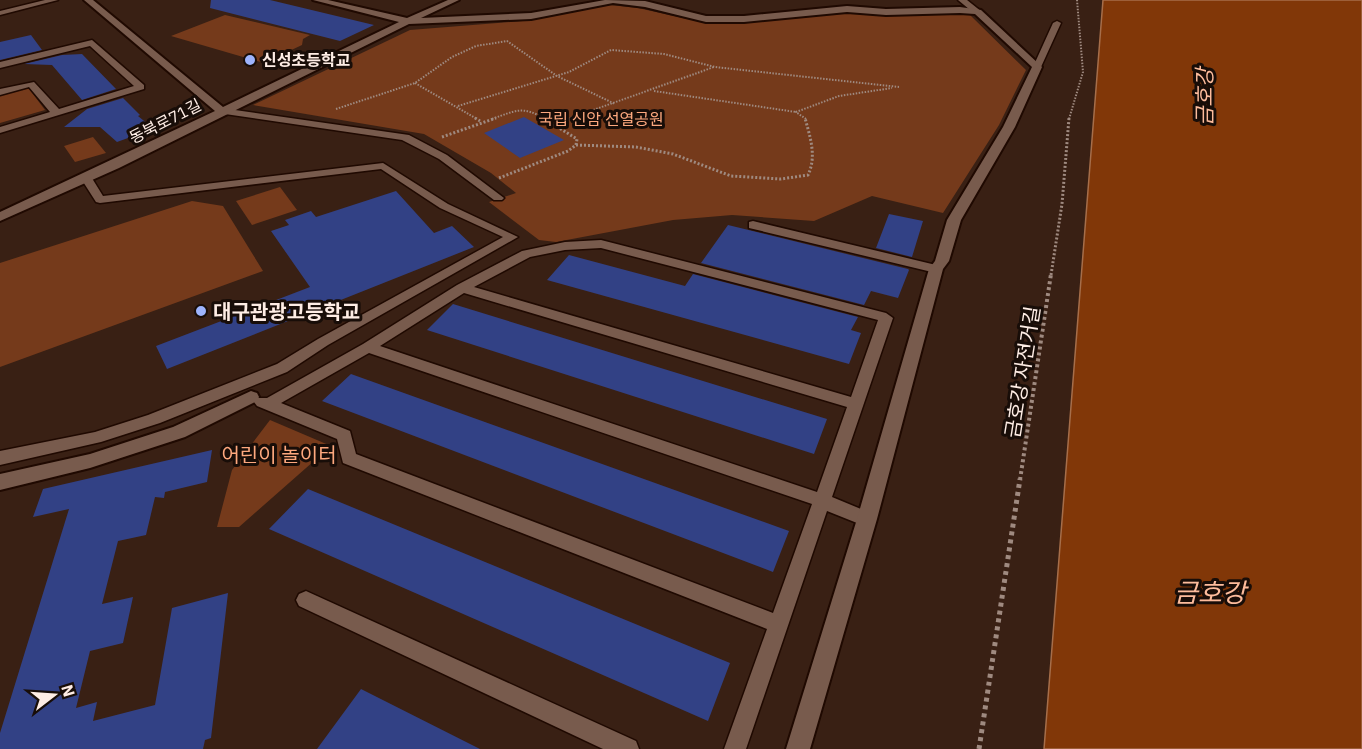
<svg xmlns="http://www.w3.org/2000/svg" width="1362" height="749" font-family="'IBM Plex Sans','Noto Sans KR',sans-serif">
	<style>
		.green { fill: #753a1b }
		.water { fill: #813708; stroke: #a66e4a; stroke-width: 1.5 }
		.building { fill: #324185 }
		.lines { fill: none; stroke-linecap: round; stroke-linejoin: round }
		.service-casing { stroke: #1f0901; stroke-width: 3 }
		.minor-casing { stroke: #1f0901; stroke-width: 4 }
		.path-far3 { stroke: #9f8a80; stroke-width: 2; stroke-dasharray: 1.5 1.5; stroke-linecap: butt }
		.path-far2 { stroke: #9f8a80; stroke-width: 3; stroke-dasharray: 2 2; stroke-linecap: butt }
		.path-far1 { stroke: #9f8a80; stroke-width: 4; stroke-dasharray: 3 3; stroke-linecap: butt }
		.path { stroke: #9f8a80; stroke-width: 5; stroke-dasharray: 4 4; stroke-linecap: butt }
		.service { fill: #785b4d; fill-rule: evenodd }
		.minor { fill: #785b4d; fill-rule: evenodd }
		.poi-dot { fill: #9eb4fd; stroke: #180d08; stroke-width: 2 }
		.labels { text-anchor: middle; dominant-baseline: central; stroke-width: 6; stroke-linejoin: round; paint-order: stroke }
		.far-poi-label { font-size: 16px; font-weight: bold; fill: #feede5; stroke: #180d08; text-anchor: start }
		.far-park-label { font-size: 16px; fill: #fda87e; stroke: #180d08 }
		.far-street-label { font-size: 16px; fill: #feede5; stroke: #180d08 }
		.poi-label { font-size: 20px; font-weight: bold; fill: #feede5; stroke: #180d08; text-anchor: start }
		.street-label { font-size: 20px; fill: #feede5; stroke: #180d08 }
		.park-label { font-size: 20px; fill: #fda87e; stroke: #180d08 }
		.water-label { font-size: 21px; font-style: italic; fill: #fdbc9c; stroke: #180d08 }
		.near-water-label { font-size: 26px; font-style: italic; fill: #fdbc9c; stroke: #180d08 }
	</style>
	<rect width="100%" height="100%" fill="#392014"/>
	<!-- green -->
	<path class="green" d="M610,5l28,3 63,14 40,1 102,-12h115l11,3 57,56 -27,55 -56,88 -71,-17 -58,25 -82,-6 -59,5 -117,22 -17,-2 -50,-38 27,-9 -25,-20 -67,-39 -171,-29 157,-75 112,-9 57,-13z
		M225,15l85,20 -7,4 -1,6 -38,18 -93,-27z
		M27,86l18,24 -45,13v-30z
		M93,137l13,16 -31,9 -11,-16z
		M280,187l17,23 -45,15 -16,-24z
		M192,201l31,5 40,65 -263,96v-104z
		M270,420l61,26 -92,81h-22l15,-57z"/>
	<!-- water -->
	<path class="water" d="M1103,0h259v749h-318z"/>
	<!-- building -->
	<path class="building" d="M211,0h59l104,25 -34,16 -130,-33z
		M31,35l11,15 -42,10v-18z
		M82,54l34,35 -34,11 -30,-35 -28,-1 38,-9z
		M123,98l17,17 -2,1 11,9 -4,1 5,4 -33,12 -17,-15h-36l23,-18z
		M524,117l40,23 -44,18 -36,-25z
		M396,191l38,42 18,-7 22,21 -307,122 -11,-23 154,-59 -39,-56 18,-6 -4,-5 26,-9 5,6z
		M889,214l34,7 -11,36 -36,-9z
		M728,225l180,44 1,1 -11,28 -27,-7 -7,14 -163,-42z
		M569,255l116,31 8,-12 165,43 -7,13 10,3 -12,31 -302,-84z
		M453,304l374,115 -13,35 -387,-124z
		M351,374l438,157 -16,41 -451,-171z
		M212,450l-5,32 -42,10 -1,6 -9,-1 -9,38 -28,6 -16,63 31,-7 -10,46 -33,8 -14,57 21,-6 -4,19 62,-16 17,-97 56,-15 -17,145 -6,2 -2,9h-203v-16l69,-224 -36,8 10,-28z
		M308,489l422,174 -22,58 -439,-192z
		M361,689l119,60h-163z"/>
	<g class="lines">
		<defs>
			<path id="service" d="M45,0h13l-58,15v-4z
				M958,0h9l15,12 -7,2z
				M1057,21l4,2 -20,44 -7,2 -1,-2 20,-44z
				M92,40l52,45v4l-144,44v-6l50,-15 -21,-25 -29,8v-6l34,-7 25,27 75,-23 -44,-40 -90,22v-6z
				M221,108l188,27 38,20 57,43 -2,2h-8l-55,-41 -37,-19 -184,-27 -2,-2z
				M383,163l65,41 70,33 -190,108 -41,27 -127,51 -59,19 -101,23v-14l95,-19 53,-17 129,-51 41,-25 185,-102 -63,-29 -59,-39 -281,34 -4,-1 -16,-25 2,-2h8l13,21z
				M753,221l183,44 6,4 -6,4 -187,-45v-6z
				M601,240l285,73 7,5 -61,179 41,17 3,5 -3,5 -6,3 -40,-16 -81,238h-22l43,-120 -424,-166 -6,-24 -80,-33 -3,-4 3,-4h10l96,-54 94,-59 65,-34 43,-9zM601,248l277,72 -27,77 -377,-110 56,-30 35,-7zM464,293l383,114 -30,85 -437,-146zM369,353l443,151 -39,109 -417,-159 -6,-23 -69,-28z
				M306,591l330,150 3,8h-36l-304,-143 -3,-6 3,-6z"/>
			<path id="minor" d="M84,0h9l130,107 176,-85 -86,-22h15l79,18 41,-18h11l-38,18 110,-5 74,-13 40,1 61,15h38l103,-10 39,3 74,-2 21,3 59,55 2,2 -27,60 -54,93 -12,41 -6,8 -66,250 -67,230h-24l71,-230 72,-250 6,-8 12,-41 56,-93 29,-60 -57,-53 -15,-1 -74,2 -39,-3 -103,10h-38l-61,-15 -32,-4 -82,16 -122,5 -290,144 -119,53v-9l215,-101z
				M251,391l6,2 2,4 -2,4 -72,36 -95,31 -90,22v-16l90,-20 83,-27z"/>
		</defs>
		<!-- service casing -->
		<use href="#service" class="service-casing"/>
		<!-- minor casing -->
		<use href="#minor" class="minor-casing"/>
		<!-- path-far3 -->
		<path class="path-far3" d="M415,83l62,36
			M654,91l142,21
			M458,106l111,-34 42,-22 53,4 51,13 184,20
			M336,109l79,-26 37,-26 24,-11 31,-5 50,35 58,28
			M492,119c23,-8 30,-14 53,0
			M568,119l146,-52
			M806,119l-10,-7 43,-16 53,-8
			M1069,119l14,-47 -6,-72"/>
		<!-- path-far2 -->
		<path class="path-far2" d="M475,118l5,3
			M555,124l18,-6
			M442,137l54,-19
			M576,145l60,2 37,7 58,22 50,3 27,-4c9,-19 2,-38 -3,-57
			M499,178l69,-27 8,-6 1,-6 -34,-21
			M1051,275l11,-71 7,-86"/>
		<!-- path-far1 -->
		<path class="path-far1" d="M1020,480l31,-206"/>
		<!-- path -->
		<path class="path" d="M979,749l41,-270"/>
		<!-- service -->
		<use href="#service" class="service"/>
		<!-- minor -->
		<use href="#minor" class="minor"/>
	</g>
	<!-- markers -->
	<g class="poi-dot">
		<circle cx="250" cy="60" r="6"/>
		<circle cx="201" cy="311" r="6"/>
	</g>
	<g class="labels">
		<!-- far-poi labels -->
		<g class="far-poi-label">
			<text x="262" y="60">신성초등학교</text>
		</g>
		<!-- far-park labels -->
		<g class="far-park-label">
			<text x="601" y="119">국립 신암 선열공원</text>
		</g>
		<!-- far-street labels -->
		<g class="far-street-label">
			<text transform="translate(165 121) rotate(-27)">동북로71길</text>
		</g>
		<!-- poi labels -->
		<g class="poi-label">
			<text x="213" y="311">대구관광고등학교</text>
		</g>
		<!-- street labels -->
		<g class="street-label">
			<text transform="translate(1022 372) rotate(-81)">금호강 자전거길</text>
		</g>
		<!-- park labels -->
		<g class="park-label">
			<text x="279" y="454">어린이 놀이터</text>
		</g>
		<!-- water labels -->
		<g class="water-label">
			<text transform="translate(1204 97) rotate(-90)">금호강</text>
		</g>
		<!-- near-water labels -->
		<g class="near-water-label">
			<text x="1210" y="592">금호강</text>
		</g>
	</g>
	<!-- north arrow -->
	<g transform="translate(54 695) rotate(73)" stroke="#180d08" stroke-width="4.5" paint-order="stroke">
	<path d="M0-4.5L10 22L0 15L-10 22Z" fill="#feede5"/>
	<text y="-9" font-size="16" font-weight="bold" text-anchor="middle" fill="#feede5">N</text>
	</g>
</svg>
